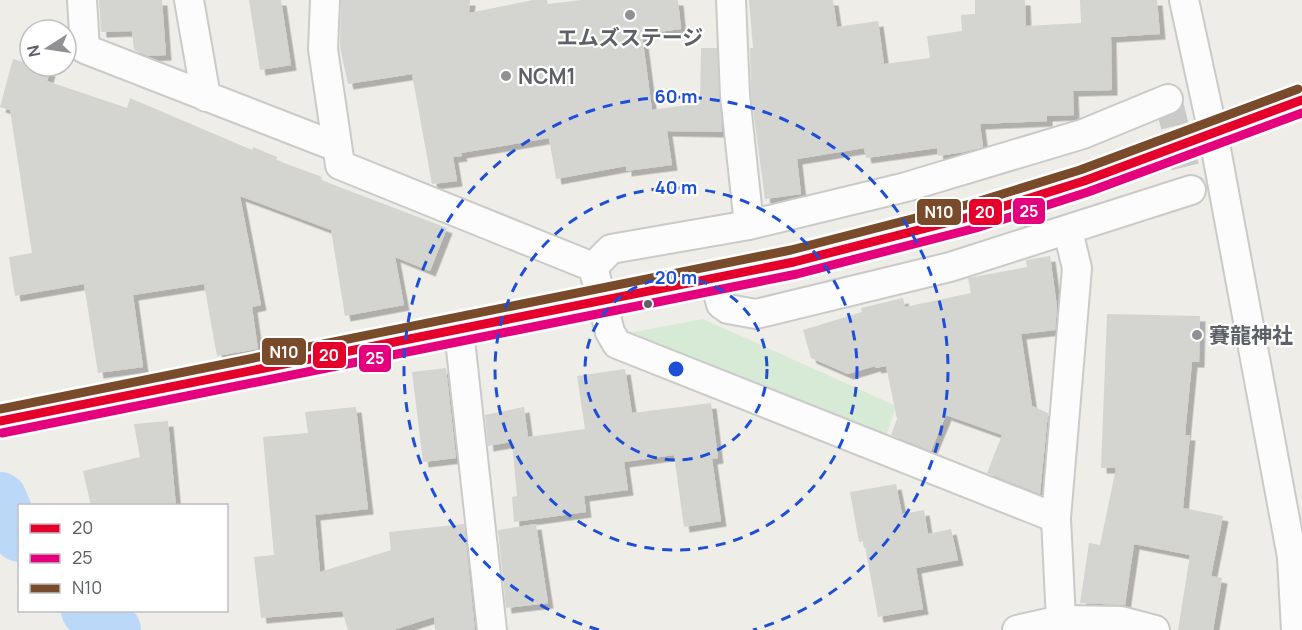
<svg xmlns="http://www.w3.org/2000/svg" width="1302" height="630" font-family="Manrope,'Noto Sans JP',sans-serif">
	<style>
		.green { fill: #d6ead5 }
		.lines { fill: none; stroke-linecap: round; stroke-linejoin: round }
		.river { stroke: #bcd8f8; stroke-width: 54 }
		.building { fill: #d4d4d1; filter: url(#shadow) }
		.minor-tunnel { stroke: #cacac8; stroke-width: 28; stroke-dasharray: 28 14; stroke-linecap: butt }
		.minor-casing { stroke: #cacac9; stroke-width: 32 }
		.major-casing { stroke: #d6d1b5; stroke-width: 36 }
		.minor { stroke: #fcfcfc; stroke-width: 28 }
		.major { stroke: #f3f3e9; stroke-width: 33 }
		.bus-1-casing { stroke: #fff; stroke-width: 14 }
		.bus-2-casing { stroke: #fff; stroke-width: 14 }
		.bus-3-casing { stroke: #fff; stroke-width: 14 }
		.bus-1 { stroke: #e4002b; stroke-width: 9 }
		.bus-2 { stroke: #e5007d; stroke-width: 9 }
		.bus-3 { stroke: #7a4b2a; stroke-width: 9 }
		.ring { fill: none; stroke: #1d4ed8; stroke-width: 3; stroke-dasharray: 10 8 }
		.poi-dot { fill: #909194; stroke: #fff; stroke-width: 2 }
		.bus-dot { fill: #5d6067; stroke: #fff; stroke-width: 2 }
		.labels { text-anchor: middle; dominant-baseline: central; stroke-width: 4.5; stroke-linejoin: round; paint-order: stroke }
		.poi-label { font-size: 21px; font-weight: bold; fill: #5d6067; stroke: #fff; text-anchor: start }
		.centre { fill: #1d4ed8; stroke: #fff; stroke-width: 3 }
		.ring-label { font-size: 18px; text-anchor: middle; font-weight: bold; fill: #1d4ed8; stroke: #fff; stroke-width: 4.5; stroke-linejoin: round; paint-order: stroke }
		.line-badge { stroke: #fff; stroke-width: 2 }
		.badge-label { font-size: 16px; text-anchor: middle; font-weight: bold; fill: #fff }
	</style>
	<defs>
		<filter id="shadow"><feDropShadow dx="5.5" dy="5.5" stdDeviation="0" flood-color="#0004"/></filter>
	</defs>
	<rect width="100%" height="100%" fill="#eeede8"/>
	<!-- green -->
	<path class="green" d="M703,319l193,87 -12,36 -253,-104 -2,-5z"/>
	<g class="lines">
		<!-- river -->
		<path class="river" d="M0,499l10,24 10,12
			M88,610l16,15 10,5"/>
	</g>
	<!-- building -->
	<path class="building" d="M99,0h63l4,55 -18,1 -14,-6 -2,-19 -31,1z
		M249,0h32l10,65 -31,5z
		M341,0h129l-1,13 64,-13h14l1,4 33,-4h97l3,29 -39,5 10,76 48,-7 1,-55h16l5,84 -55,-1 5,34 -46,6v-5l-70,13 -7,-41 -88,15 1,3 -9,1 4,24 -25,3 -20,-110 -64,10 -8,-37z
		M749,0h84l4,27 41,-6 6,43 46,-6 -3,-22 35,-5 -1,-16 14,-1v-14h50l1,26 55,-3 -1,-23h77l3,34 -49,3 1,53 -39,1 1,24 -27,1v5l-67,3 3,23 -19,5 -26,4 -1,-8 -71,10 -2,-10 -67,11 4,35 -36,5 -14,-105 -1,-46h3z
		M13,59l37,12 -3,10 80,27 3,-10 122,52 1,-3 24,10 -1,3 46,17 -1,3 126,48 -17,43 -35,-14 9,48 -59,11 -14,-86 -91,-34 21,109 -9,2 6,42 -41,7 -13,-72 -71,11 10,72 -45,6 -14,-89 -69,12 -6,-39 23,-4 -22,-143 -10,-3z
		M1050,256l7,51 -2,23 -34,4 11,72 16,7 -8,81 -53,-21 15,-38 -56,-20 -15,36 -40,-16 6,-16 -11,-53 -10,2 -1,-2 -27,8 -37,-16 -8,-28 59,-18 -1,-4 42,-10 2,9 66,-14 -3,-15 59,-11 -1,-7z
		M1107,314l93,2 -1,46h-7l-7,73h5l-7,73 40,8 -12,60 11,2 -9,52h-35l12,-75 -56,-11 -9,61 -45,-2 9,-60 11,2 16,-77h-15z
		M446,368l10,90 -33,4 -11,-90z
		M625,369l7,44 79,-10 7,55 -6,1 9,62 -37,6 -10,-72 -50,7 4,28 -44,6 2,16 -72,10 -2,-25 5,-1 -5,-54 -24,4 -3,-31 39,-8 4,30 57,-8 -8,-53z
		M356,407l12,102 -53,6 5,57 71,-22 -2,-18 75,-8 11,106h-40l-1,-13 -41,13h-45l-6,-19 -81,7 -7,-61 20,-2 -11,-118 45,-4 -3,-21z
		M168,421l8,85h-85l-8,-35 57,-14 -6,-33z
		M896,484l6,30 22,-4 4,24 23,-5 7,31 -42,8 7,41 -45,8 -14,-76 -5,1 -9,-50z
		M536,524l12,79 -42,5 -8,-78z"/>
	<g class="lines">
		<!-- minor-tunnel -->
		<path class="minor-tunnel" d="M1168,99l23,91"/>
		<defs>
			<path id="minor" d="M82,0l3,49 252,98
				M189,0l17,97
				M325,0l-2,49 17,116 253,102 17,65 7,12 439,174 21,-250 -9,-37
				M731,0l4,95 14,130
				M1184,0l29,133 79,424 4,73
				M593,267l18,-18 138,-24 157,-38 177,-53 85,-35
				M714,278l7,26 7,5 28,5 194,-47 241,-77
				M459,331l33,299
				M1061,620l60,1 34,9
				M1017,630l44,-10 -5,-102"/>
			<path id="major" d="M0,421l794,-159 179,-46 111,-35 218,-81"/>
		</defs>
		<!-- minor casing -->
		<use href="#minor" class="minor-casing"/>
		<!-- major casing -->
		<use href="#major" class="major-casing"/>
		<!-- minor -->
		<use href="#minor" class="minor"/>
		<!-- major -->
		<use href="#major" class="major"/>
		<defs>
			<path id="bus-1" d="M0,421l794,-159 179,-46 111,-35 218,-81"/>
			<path id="bus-2" d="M2,433l795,-159 179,-46 112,-36 214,-79"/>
			<path id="bus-3" d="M0,409l791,-159 179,-46 110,-34 218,-81"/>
		</defs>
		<!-- bus-1 casing -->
		<use href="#bus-1" class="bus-1-casing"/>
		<!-- bus-2 casing -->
		<use href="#bus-2" class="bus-2-casing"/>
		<!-- bus-3 casing -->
		<use href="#bus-3" class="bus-3-casing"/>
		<!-- bus-1 -->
		<use href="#bus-1" class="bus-1"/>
		<!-- bus-2 -->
		<use href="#bus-2" class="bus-2"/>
		<!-- bus-3 -->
		<use href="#bus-3" class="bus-3"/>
	</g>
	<!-- distance rings -->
	<g class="ring">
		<circle cx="676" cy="369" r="91"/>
		<circle cx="676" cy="369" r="181"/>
		<path d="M599 630A272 272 0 1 1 753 630"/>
	</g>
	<!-- markers -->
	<g class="poi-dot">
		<circle cx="630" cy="15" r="6"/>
		<circle cx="506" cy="76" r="6"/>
		<circle cx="1197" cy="335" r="6"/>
	</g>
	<circle class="bus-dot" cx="648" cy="304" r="5"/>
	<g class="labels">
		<!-- poi labels -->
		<g class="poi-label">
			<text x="630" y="37" text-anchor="middle">エムズステージ</text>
			<text x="518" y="76">NCM1</text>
			<text x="1209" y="335">賽龍神社</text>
		</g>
	</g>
	<circle cx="676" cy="369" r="9" class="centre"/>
	<g class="ring-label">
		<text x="676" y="103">60 m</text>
		<text x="676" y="194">40 m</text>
		<text x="676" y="284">20 m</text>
	</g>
	<g class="line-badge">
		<rect x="1012" y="197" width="34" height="28" rx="6" fill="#e5007d"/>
		<rect x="916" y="198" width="46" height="28" rx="6" fill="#7a4b2a"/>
		<rect x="968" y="198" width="35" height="28" rx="6" fill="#e4002b"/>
		<rect x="261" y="337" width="46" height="29" rx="6" fill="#7a4b2a"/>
		<rect x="312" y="341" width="35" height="28" rx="6" fill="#e4002b"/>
		<rect x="358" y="344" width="34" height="29" rx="6" fill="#e5007d"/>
	</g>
	<g class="badge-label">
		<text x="1029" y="217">25</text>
		<text x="939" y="218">N10</text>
		<text x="985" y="218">20</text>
		<text x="284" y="358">N10</text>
		<text x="329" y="361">20</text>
		<text x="375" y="364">25</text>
	</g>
	<!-- legend -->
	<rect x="18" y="504" width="210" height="108" fill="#ffffff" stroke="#bebfc2" stroke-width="1.5"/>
	<rect x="30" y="524" width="30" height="9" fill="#e4002b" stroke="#bebfc2" stroke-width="1.5"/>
	<text x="72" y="534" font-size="18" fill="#5d6067">20</text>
	<rect x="30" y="554" width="30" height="9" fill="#e5007d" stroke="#bebfc2" stroke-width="1.5"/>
	<text x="72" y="564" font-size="18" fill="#5d6067">25</text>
	<rect x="30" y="584" width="30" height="9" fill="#7a4b2a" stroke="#bebfc2" stroke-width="1.5"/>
	<text x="72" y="594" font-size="18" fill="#5d6067">N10</text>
	<!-- north arrow -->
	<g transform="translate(48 48) rotate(258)"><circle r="28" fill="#ffffff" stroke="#bebfc2" stroke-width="1.5"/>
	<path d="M0-4.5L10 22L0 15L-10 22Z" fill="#909194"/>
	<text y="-9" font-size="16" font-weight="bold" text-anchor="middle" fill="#5d6067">N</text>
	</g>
</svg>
